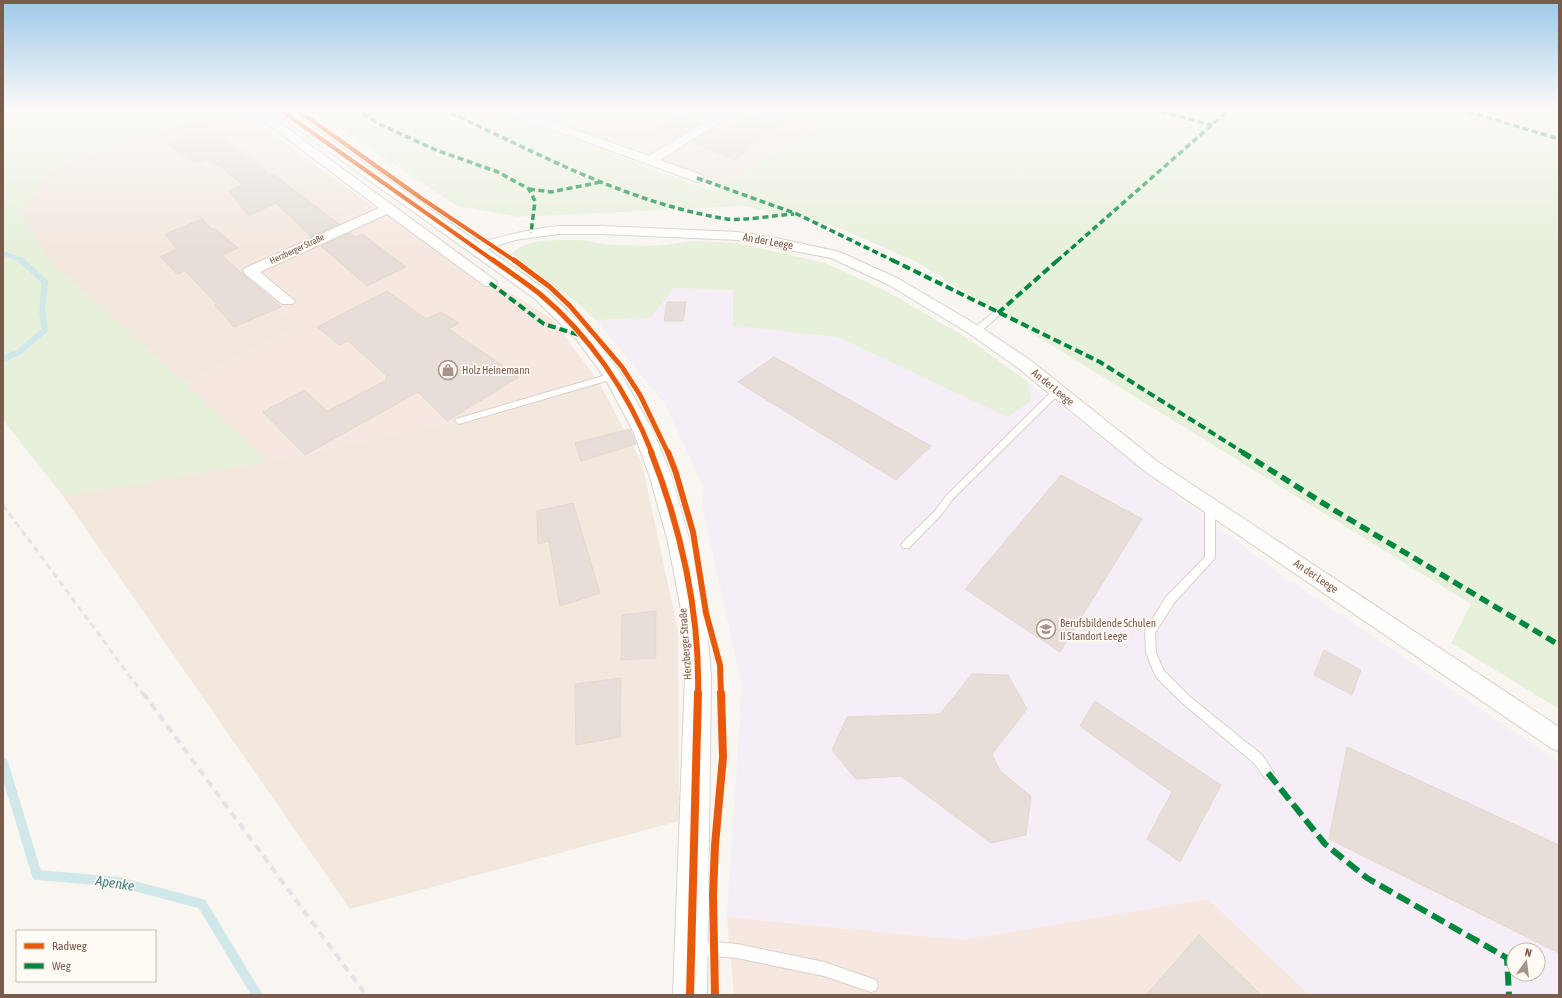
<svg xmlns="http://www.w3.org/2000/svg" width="1562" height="998" font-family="'Asap Condensed',sans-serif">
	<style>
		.residential { fill: #f2e8de }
		.commercial { fill: #f6e8e1 }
		.education { fill: #f6eef6; fill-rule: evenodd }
		.green { fill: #e7f0db }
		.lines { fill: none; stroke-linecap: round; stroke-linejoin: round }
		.stream-far2 { stroke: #d0e8ea; stroke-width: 4.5 }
		.stream-far1 { stroke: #d0e8ea; stroke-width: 6 }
		.stream { stroke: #d0e8ea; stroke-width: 10 }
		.building { fill: #e6ded7; stroke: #e2d8d2 }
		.lane-casing { stroke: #d7d1cb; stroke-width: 2 }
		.street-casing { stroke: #d7d1cb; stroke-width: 2 }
		.secondary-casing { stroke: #d9d2cb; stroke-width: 2 }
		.lane { fill: #fefefd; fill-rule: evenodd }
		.street { fill: #fefefd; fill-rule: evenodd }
		.secondary { fill: #fefefd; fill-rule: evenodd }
		.rail-far1 { stroke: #e6e3e7; stroke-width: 3; stroke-dasharray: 6 4.5; stroke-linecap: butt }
		.rail { stroke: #e6e3e7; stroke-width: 4; stroke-dasharray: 8 5.5; stroke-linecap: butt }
		.quiet-far3 { stroke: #00873e; stroke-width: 3.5; stroke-dasharray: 6 3.5; stroke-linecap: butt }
		.quiet-far2 { stroke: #00873e; stroke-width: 4; stroke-dasharray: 8 4; stroke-linecap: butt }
		.quiet-far1 { stroke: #00873e; stroke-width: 5.5; stroke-dasharray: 10 5.5; stroke-linecap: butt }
		.quiet { stroke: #00873e; stroke-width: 6; stroke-dasharray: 14 6; stroke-linecap: butt }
		.cycleway-far3-casing { stroke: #fffaf3; stroke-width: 5.5 }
		.cycleway-far2-casing { stroke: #fffaf3; stroke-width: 7 }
		.cycleway-far1-casing { stroke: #fffaf3; stroke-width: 9 }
		.cycleway-casing { stroke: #fffaf3; stroke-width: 10 }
		.cycleway-far3 { stroke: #e8590c; stroke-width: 4 }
		.cycleway-far2 { stroke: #e8590c; stroke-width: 5 }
		.cycleway-far1 { stroke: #e8590c; stroke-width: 6 }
		.cycleway { stroke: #e8590c; stroke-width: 8 }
		.labels { text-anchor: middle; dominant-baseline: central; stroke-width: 3.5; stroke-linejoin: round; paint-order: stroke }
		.far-street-label { font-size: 9px; fill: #7a5c4d; stroke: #fffaf3 }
		.street-label { font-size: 11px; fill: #7a5c4d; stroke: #fffaf3 }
		.poi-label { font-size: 11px; fill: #7a5c4d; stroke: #fffaf3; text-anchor: start }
		.near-water-label { font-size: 14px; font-style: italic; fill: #437c86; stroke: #fffaf3 }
	</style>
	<rect width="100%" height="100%" fill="#f9f5f0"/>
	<!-- residential -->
	<path class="residential" d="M224,109h14l133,96 -141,67 70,55 -114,57 -137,-123 -30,-51 37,-44z
		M506,109h342l-127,76z
		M598,381l44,82 36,168 1,190 -329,88 -287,-413 204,-35 192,-40z"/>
	<!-- commercial -->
	<path class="commercial" d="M371,205l181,114 46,62 -139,40 -192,40 -81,-77 114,-57 -70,-55z
		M1208,899l102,96h-576l-7,-78 237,23z"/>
	<!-- education -->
	<path class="education" d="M674,288l59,2v36l105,11 169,80 24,-16 -3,-19 251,191 280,189v233h-249l-102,-96 -244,41 -237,-23 15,-231 -40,-181 2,-17 -39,-84 -69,-84 55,-2zM1514,950h24v24h-24z"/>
	<!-- green -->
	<path class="green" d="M3,109h221l-168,57 -37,44 30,51 137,123 81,77 -204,35 -60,-76z
		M311,109h183l218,82 136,-82h711v600l-108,-66 20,-39 -556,-343 -80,-35 -92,-20 -224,11 -62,-11z
		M559,240h21l32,5 45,1 36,-5 44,2 88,20 59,27 83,48 61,44 3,19 -24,16 -169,-80 -105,-11v-36l-59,-2 -23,30 -55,2 -19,-17 -65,-49c10,-13 31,-13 47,-14z"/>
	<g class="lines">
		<!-- stream-far2 -->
		<path class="stream-far2" d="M3,253l20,8"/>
		<!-- stream-far1 -->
		<path class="stream-far1" d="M3,359l16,-7 26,-22 -3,-20 3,-28 -24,-22"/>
		<!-- stream -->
		<path class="stream" d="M3,763l34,112 82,7 83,22 55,91"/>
	</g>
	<!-- building -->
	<path class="building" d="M765,109h32l-62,51 -44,-18 23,-15 12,4 19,-13 5,1z
		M679,115l22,8 -24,14 -20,-8z
		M198,121l41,28 30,26 4,-1 66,50 -28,13 -35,-34 -27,13 -20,-25 15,-6 -35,-27 -13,5 -28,-18 17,-6 -13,-9z
		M202,219l10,10 2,-1 24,20 -17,7 60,52 -47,20 -19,-22 2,-1 -32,-33 -8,3 -17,-17 17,-8 -12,-15z
		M350,233l5,4 7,-3 44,33 -39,19 -46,-40z
		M387,291l39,28 15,-7 18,11 -10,6 70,48 -72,44 -29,-29 -113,63 -42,-43 41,-22 23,21 60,-31 -2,-2 2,-2 -39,-35 -9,4 -22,-18z
		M667,302h19l-3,19h-19z
		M774,357l157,89 -35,34 -158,-98z
		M630,429l6,15 -55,17 -6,-18z
		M1061,475l81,44 -82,133 -95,-63z
		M573,503l27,90 -40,13 -11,-65 -11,3 -1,-33z
		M656,611v47l-35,2 1,-45z
		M1324,650l37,20 -9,25 -38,-20z
		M972,674l36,1 19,34 -35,45 8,17 31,25 -5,39 -35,8 -90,-67 -45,3 -24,-29 15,-33 93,-3z
		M621,678l-1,59 -44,8 -1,-61z
		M1095,701l126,84 -41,77 -33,-23 25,-47 -92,-66z
		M1347,747l212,98v108l-230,-114z
		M1199,935l62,60h-115z"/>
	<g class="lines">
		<defs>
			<path id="lane" d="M995,311h3l4,2 -23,20h-6v-4z
				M613,373l3,1 1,2 -1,2 -157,46 -4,-3 1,-2z
				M1057,388l4,3 -1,2 -108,107 -11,15 -32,33h-6l-2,-3 2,-3 32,-31 11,-15 108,-107z
				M1210,502l3,1 2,2v53l-41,45 -19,30 1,20 8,18 25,25 73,59 12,18 -2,4 -4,2 -4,-2 -10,-14 -73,-61 -25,-25 -10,-24 -1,-21 1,-3 20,-32 39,-40v-52l2,-2z
				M714,942l23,2 87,18 52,18 2,5 -2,5 -5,2 -47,-16 -87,-18 -23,-2 -19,2 -5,-2 -2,-5 2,-5 5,-2z"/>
			<path id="street" d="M248,109h13l234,171 2,3 -2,3h-10l-98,-72 -127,58 35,29 -3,3h-10l-37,-30 -2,-3 2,-3 134,-60z
				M500,109h16l133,47 77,-47h14l-80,51 42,15 1,3 -1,3 -5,1 -195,-71z
				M559,226h43l136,6 38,6 64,14 59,27 83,49 48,32 128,102 401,265v24l-8,-3 -405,-276 -128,-104 -48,-34 -81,-49 -58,-27 -93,-18 -136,-6h-43l-44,6 -37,12 -5,-1 -2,-3 2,-3c29,-9 56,-16 86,-19z"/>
			<path id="secondary" d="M273,109h14l259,181 43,42 31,40 33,59 19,46 18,65 16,73 5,61 -4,319h-34l12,-319 -3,-61 -14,-73 -18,-65 -17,-46 -28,-53 -28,-38 -43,-42 -260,-186z"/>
		</defs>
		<!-- lane casing -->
		<use href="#lane" class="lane-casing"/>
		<!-- street casing -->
		<use href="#street" class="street-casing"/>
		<!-- secondary casing -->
		<use href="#secondary" class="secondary-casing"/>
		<!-- lane -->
		<use href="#lane" class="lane"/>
		<!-- street -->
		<use href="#street" class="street"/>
		<!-- secondary -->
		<use href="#secondary" class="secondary"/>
		<!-- rail-far1 -->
		<path class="rail-far1" d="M3,505l140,189"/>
		<!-- rail -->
		<path class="rail" d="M143,693l223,302"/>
		<!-- quiet-far3 -->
		<path class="quiet-far3" d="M355,109l24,15 57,26 62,22 31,17 6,12 -4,32
			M442,109c92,42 184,94 285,110 16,2 50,-4 67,-5
			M1152,109l60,16
			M1459,109l100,30
			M697,178l100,36 97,47
			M529,189l22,3 50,-10
			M1057,261l173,-152"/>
		<!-- quiet-far2 -->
		<path class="quiet-far2" d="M892,260l208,102 144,91
			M490,283l54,41 35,11
			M998,313l60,-53"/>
		<!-- quiet-far1 -->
		<path class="quiet-far1" d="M1242,452l92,58 225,135"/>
		<!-- quiet -->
		<path class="quiet" d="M1268,773l57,71 42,34 140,80 2,37"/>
		<defs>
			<path id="cycleway-far3" d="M279,109l215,152
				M296,109l125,89 94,63"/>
			<path id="cycleway-far2" d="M493,260c15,11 32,22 47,34 50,42 88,98 112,159
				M514,260l36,27 20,19 52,61 18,28 28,58"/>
			<path id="cycleway-far1" d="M651,452c30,76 49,161 47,242
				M668,452l8,21 17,59 13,81 14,52 1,29"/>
			<path id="cycleway" d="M690,995l8,-302
				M715,995l-2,-100 2,-50 8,-88 -2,-64"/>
		</defs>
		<!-- cycleway-far3 casing -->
		<use href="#cycleway-far3" class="cycleway-far3-casing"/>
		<!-- cycleway-far2 casing -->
		<use href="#cycleway-far2" class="cycleway-far2-casing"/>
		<!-- cycleway-far1 casing -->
		<use href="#cycleway-far1" class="cycleway-far1-casing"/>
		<!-- cycleway casing -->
		<use href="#cycleway" class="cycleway-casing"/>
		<!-- cycleway-far3 -->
		<use href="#cycleway-far3" class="cycleway-far3"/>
		<!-- cycleway-far2 -->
		<use href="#cycleway-far2" class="cycleway-far2"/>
		<!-- cycleway-far1 -->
		<use href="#cycleway-far1" class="cycleway-far1"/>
		<!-- cycleway -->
		<use href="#cycleway" class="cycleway"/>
	</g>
	<!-- sky -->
	<linearGradient id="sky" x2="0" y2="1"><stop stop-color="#9ec9e9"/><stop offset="0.44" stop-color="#fcfaf8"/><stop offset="1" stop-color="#fcfaf8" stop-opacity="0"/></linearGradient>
	<rect width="1562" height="249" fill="url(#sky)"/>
	<!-- icons -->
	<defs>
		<symbol id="shop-ring" viewBox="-11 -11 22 22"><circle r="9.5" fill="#fffaf3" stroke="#a69286" stroke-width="1.5"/><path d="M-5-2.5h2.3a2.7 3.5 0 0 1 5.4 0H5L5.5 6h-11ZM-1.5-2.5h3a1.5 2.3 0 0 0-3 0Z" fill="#a69286"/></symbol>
		<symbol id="school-ring" viewBox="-11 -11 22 22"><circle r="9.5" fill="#fffaf3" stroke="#a69286" stroke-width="1.5"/><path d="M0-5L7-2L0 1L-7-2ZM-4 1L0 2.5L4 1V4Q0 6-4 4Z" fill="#a69286"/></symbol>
	</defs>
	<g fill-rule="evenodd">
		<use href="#shop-ring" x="437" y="359" width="22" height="22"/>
		<use href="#school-ring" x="1035" y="618" width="22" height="22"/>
	</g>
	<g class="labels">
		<!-- far-street labels -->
		<g class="far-street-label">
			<text transform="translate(297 249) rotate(-25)">Herzberger Straße</text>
		</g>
		<!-- street labels -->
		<g class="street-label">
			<text transform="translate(768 241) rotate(10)">An der Leege</text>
			<text transform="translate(1053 387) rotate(39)">An der Leege</text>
			<text transform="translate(1316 576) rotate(34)">An der Leege</text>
			<text transform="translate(685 644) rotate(-94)">Herzberger Straße</text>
		</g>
		<!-- poi labels -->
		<g class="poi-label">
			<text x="462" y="370">Holz Heinemann</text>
			<text x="1060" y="623">Berufsbildende Schulen<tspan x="1060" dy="13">II Standort Leege</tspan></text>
		</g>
		<!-- near-water labels -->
		<g class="near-water-label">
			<text transform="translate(115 883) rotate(9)">Apenke</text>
		</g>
	</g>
	<!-- border -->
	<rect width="1562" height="998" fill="none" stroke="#7a5c4d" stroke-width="8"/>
	<!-- legend -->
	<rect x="16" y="930" width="140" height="52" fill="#fffaf3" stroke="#cabbb1"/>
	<rect x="24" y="943" width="20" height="6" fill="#e8590c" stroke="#cabbb1"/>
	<text x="52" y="950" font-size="12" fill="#7a5c4d">Radweg</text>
	<rect x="24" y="963" width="20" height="6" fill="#00873e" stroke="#cabbb1"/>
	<text x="52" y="970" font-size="12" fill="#7a5c4d">Weg</text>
	<!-- north arrow -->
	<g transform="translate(1526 962) rotate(14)"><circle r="19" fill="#fffaf3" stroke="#cabbb1"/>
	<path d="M0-3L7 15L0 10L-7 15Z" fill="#a69286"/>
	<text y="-6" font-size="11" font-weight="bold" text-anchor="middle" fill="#7a5c4d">N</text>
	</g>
</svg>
